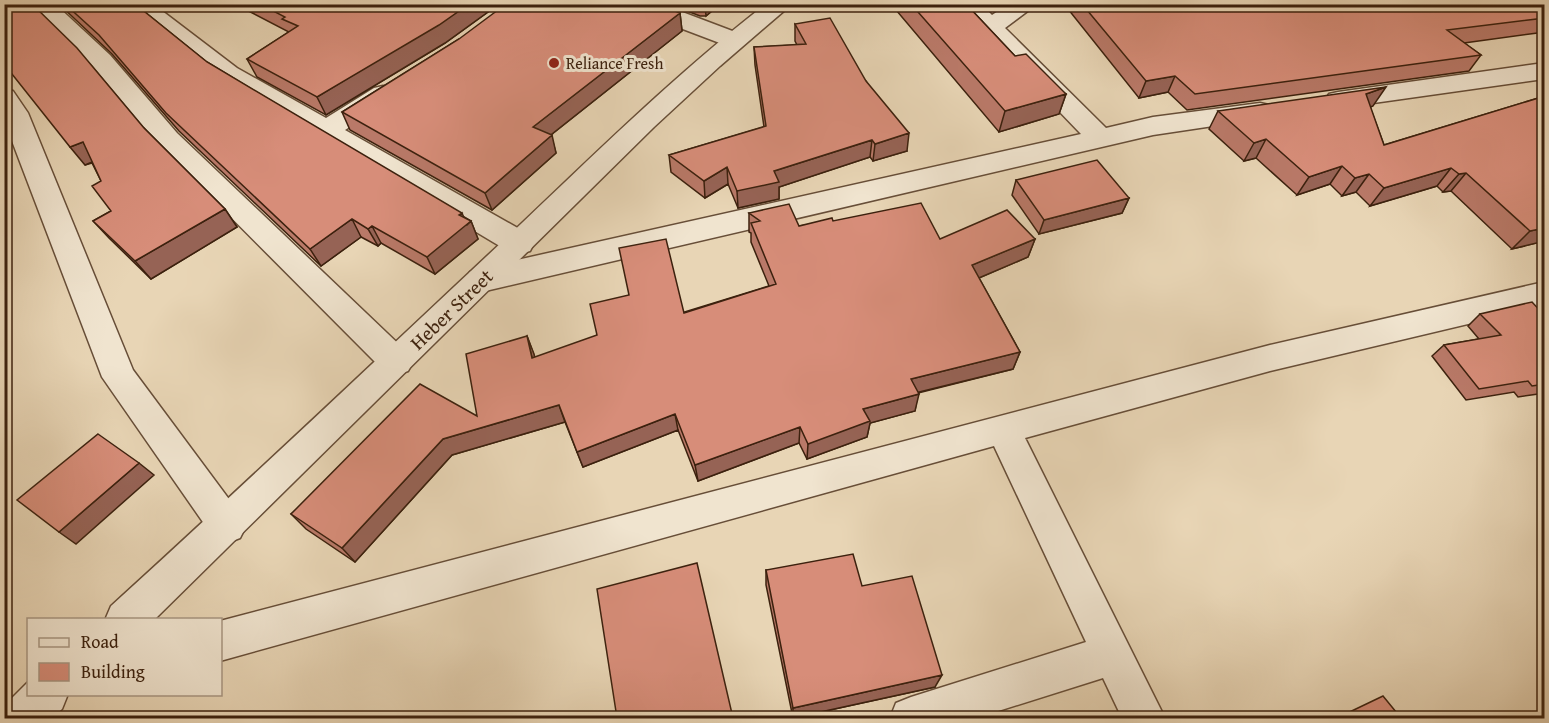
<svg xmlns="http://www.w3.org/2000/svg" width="1549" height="723" font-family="'Gentium Book Plus',serif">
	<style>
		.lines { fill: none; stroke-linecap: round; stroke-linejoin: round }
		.minor-casing { stroke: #674e38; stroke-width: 3 }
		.tertiary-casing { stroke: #674e38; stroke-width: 3 }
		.minor { fill: #f0e4cf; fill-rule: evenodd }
		.tertiary { fill: #f0e4cf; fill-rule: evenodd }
		.wall { fill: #b97968; stroke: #3c210e; stroke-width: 1.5 }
		.shaded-wall { fill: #966355; stroke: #3c210e; stroke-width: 1.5 }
		.building { fill: #d78d79; stroke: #3c210e; stroke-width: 1.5 }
		.poi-dot { fill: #8f2418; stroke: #f0e4cf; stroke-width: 2 }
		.labels { text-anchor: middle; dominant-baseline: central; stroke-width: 6; stroke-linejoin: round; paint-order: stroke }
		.far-poi-label { font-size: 16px; fill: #3c210e; stroke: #f0e4cf; text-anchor: start }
		.street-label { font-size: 20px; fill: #3c210e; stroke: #f0e4cf }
	</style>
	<rect width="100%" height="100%" fill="#e8d5b5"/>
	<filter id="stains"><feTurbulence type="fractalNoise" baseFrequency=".00333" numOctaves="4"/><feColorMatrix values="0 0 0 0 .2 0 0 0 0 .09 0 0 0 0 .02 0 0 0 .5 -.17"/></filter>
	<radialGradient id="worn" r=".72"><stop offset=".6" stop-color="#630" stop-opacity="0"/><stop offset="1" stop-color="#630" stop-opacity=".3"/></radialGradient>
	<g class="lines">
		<defs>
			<path id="minor" d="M30,4h25l55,51 67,78 231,220 5,9 -5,9 -12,4 -12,-4 -225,-226 -67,-80z
				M127,4h26l84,64 89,50 48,-30 9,-2 9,2 4,6 -4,6 -47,30 185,105 4,8 -4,8 -11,3 -11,-3 -289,-173z
				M627,4h34l82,31 3,5 -3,5 -9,2 -9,-2 -95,-36z
				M956,4h25l11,11 17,-11h28l-32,24 101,100 47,-11 107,-14 9,2 4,6 -4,6 -9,2 -107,16 -672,157 -11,-4 -4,-8 4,-8 11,-4 600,-134z
				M1544,63v16l-206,29 -9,-2 -4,-6 4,-6 9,-2z
				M4,89l9,2 15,22 105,257 107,144 6,12 -6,12 -13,5 -13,-5 -112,-161 -98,-257z
				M1544,282v24l-274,65 -245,67 140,280h-43l-19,-40 -127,40h-86l6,-15 15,-6 175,-55 -92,-196 -774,215v-40l1050,-276z"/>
			<path id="tertiary" d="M766,4h26l-72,62 -66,61 -500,493h-49l6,-14c132,-120 262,-243 392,-365 86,-81 169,-164 263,-237z
				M28,682v12h40l-6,15 -10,9h-48l3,-15z"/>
		</defs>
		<!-- minor casing -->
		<use href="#minor" class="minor-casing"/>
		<!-- tertiary casing -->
		<use href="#tertiary" class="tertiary-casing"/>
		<!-- minor -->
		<use href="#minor" class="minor"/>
		<!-- tertiary -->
		<use href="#tertiary" class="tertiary"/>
	</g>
	<!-- wall -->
	<path class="wall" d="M59,4h76l72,58 264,159 7,18 -43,35 -54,-31 -3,3 -17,-9 -40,29 -142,-135 -67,-77z
		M235,4h264l-54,39 -119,72 -69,-38 -10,-18 42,-27z
		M669,4h51l-14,12h-6z
		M891,4h75l49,52 51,38 -7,20 -60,18z
		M1064,4h481v28l-81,11 17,12 -12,16 -282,39 -19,-18 -29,6z
		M680,13l2,18 -131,104 5,18 -64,57 -142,-80 -8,-18 117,-73z
		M795,24l71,57 41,70 -34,10 -3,-4 -91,30v12l-41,9 -10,-24 -23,14 -34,-26 -2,-17 95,-28 -9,-62 -1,-18 43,-2 -2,-4z
		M1545,96v145l-33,8 -61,-58 -8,1 -6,-6 -67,20 -14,-14 -14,4 -12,-12 -33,11 -41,-37 -12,3 -35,-32 9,-18 155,-5 -3,1 14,38z
		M144,128l81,81 12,18 -86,52 -42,-41 -16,-17 18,-10 -10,-30 -9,-18 -7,2z
		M1016,180l113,18 -7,15 -83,21 -27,-39z
		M749,213l50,13 34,-5 107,18h95l-7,18 -49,21 41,74 -7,17 -95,24 -3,18 -45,12 -3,14 -60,22 -8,-16 -101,38 -20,-51 -95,37 -18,-45 -113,33 -97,107 -49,-33 -15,-15 186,-98 50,-80 8,22 234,-72 -18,-44v-9l-2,-1z
		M1480,314l65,2v77l-27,4 -4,-5 -48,8 -34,-44 12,-11 35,-6 -11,-13z
		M766,570l96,16 73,101 -142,31 -27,-133z"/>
	<!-- shaded-wall -->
	<path class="shaded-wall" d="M469,4h30l-54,39 -119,72 -9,-18z
		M705,4h15l-14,12z
		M680,13l2,18 -144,114 -5,-18z
		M1175,76l-7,16 -29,6 7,-17z
		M1386,87l-13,19 -19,7 12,-19z
		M1066,94l-7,20 -60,18 6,-21z
		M909,133l-2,18 -34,10 2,-17z
		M552,135l4,18 -64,57 -7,-17z
		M1266,139l-10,19 -12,3 10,-18z
		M872,140l-2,17 -91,30v12l-41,9 -1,-17 37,-20z
		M83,142l14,18 -12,5 -15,-18z
		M1342,166l-12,18 -33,11 12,-18z
		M727,167l1,17 -23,14 -1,-17z
		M1451,168l-14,18 -67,20 14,-18z
		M1466,173l-15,18 -8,1 16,-18z
		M1369,174l-13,18 -14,4 13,-18z
		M1129,198l-7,15 -83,21 5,-14z
		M225,209l12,18 -86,52 -16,-18z
		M462,213l5,12 4,-4 7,18 -43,35 -8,-17z
		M352,219l9,18 -40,29 -11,-17z
		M372,226l9,17 -3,3 -10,-17z
		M1545,228v13l-33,8 18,-18z
		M1035,239l-7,18 -61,26 5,-18z
		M527,336l7,18 5,21 -7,-17z
		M1020,352l-7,17 -106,26 4,-16z
		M919,394l-4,17 -45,12 -3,14 -60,22 1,-15 55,-35z
		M559,405l6,17 -113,33 -97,107 -13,-14 101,-109z
		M675,414l3,16 -95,37 -6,-15z
		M800,427l-1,16 -101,38 -3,-16z
		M139,463l15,12 -78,69 -17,-12z
		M942,675l-7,12 -142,31v-10z"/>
	<!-- building -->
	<path class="building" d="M4,4h28l45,44 67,80 81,81 -90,52 -42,-40 18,-10 -19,-25 9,-5 -18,-39 -13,5 -66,-83z
		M65,4h70l72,58 255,151 -3,2 12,6 -44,36 -55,-31 -4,3 -16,-10 -42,30 -144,-136 -67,-78z
		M260,4h209l-30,21 -122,72 -70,-38 51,-33 -16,-7 3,-2z
		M506,4h151l23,9 -147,114 19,8 -67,58 -143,-81 117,-73z
		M911,4h55l49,52 11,-2 40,40 -61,17z
		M1082,4h463v14l-98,12 34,25 -286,39 -20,-18 -29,5z
		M830,18l36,63 43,52 -34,11 -3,-4 -98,31 5,11 -42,9 -10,-24 -23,14 -35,-26 97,-29 -12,-79 52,-3 -11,-20z
		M1386,87l-20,7 18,51 161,-49v132l-15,3 -64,-58 -7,1 -8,-6 -67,20 -15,-14 -14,4 -13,-12 -33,11 -43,-38 -12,4 -36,-32z
		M1097,160l32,38 -85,22 -28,-40z
		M921,203l19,36 67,-29 28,29 -63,26 48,87 -109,27 8,15 -56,15 7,12 -62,23 -8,-17 -105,38 -20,-51 -98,38 -18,-47 -116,34 -101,109 -51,-34 129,-130 57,32 -11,-62 61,-18 5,22 65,-23 -7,-31 39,-9 -10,-47 47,-9 18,74 92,-29 -25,-61 9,-2 -11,-8 40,-9 10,22 33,-8 1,3z
		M1532,302l13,14v68l-13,2 -4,-5 -49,8 -35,-44 57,-10 -21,-21z
		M98,434l41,29 -80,69 -42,-32z
		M853,554l9,32 50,-10 30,99 -149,33 -27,-138z
		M697,563l36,155h-116l-20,-129z
		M1383,696l18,22h-64z"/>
	<!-- markers -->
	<circle class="poi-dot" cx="554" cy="63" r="6"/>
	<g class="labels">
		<!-- far-poi labels -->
		<g class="far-poi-label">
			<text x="566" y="63">Reliance Fresh</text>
		</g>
		<!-- street labels -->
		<g class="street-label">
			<text transform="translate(451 309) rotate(-44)">Heber Street</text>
		</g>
	</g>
	<!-- margin -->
	<rect width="1549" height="723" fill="none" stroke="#e8d5b5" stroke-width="24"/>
	<rect x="6" y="6" width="1537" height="711" fill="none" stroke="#3c210e" stroke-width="3"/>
	<rect x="12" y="12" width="1525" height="699" fill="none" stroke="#3c210e" stroke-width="1.5"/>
	<!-- legend -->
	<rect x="27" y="618" width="195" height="78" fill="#f0e4cf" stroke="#a89682" stroke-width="1.5"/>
	<rect x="39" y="638" width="30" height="9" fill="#f0e4cf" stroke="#a89682" stroke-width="1.5"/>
	<text x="81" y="648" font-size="18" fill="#3c210e">Road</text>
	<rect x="39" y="663" width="30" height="18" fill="#d78d79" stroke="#a89682" stroke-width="1.5"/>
	<text x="81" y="678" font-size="18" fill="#3c210e">Building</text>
	<rect width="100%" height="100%" filter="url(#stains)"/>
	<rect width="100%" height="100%" fill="url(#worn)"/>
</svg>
